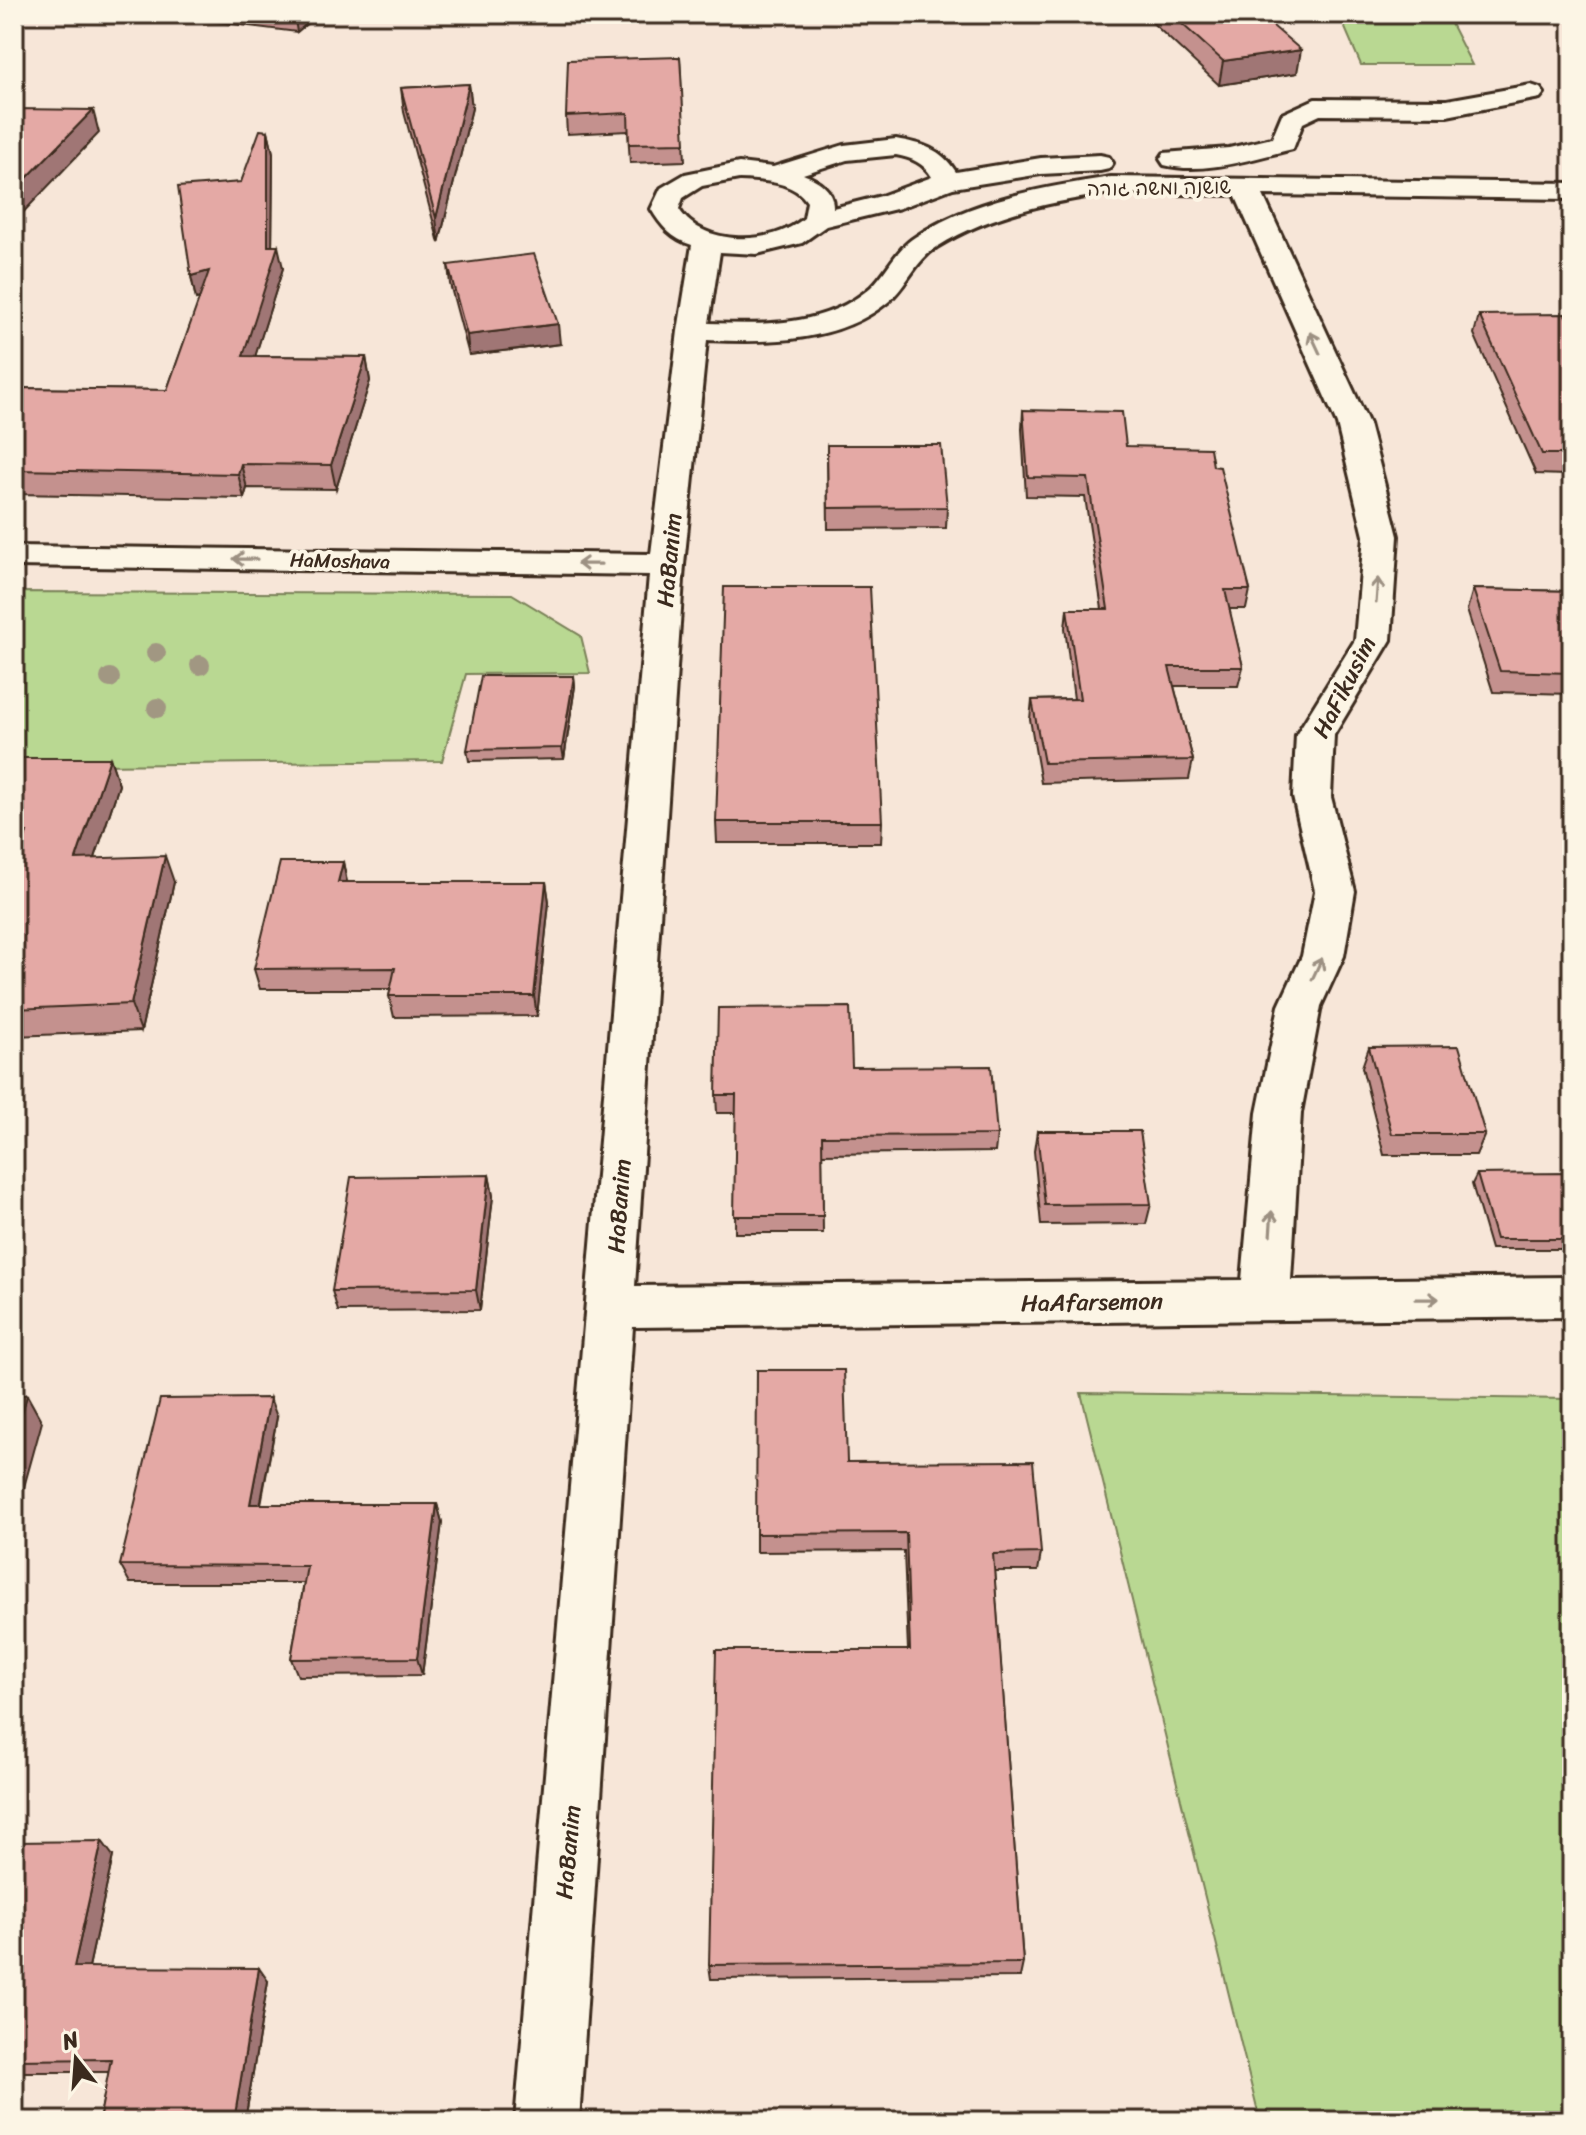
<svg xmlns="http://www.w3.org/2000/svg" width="1586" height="2135" font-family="Sriracha,'Playpen Sans Hebrew',sans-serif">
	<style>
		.green { fill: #b9d892; stroke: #7a8158; stroke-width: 2 }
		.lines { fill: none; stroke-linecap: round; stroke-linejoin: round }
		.minor-casing { stroke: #3b2a1e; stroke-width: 6 }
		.minor { fill: #fcf5e5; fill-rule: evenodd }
		.tree { fill: #a19782 }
		.wall { fill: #c4918e; stroke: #3b2a1e; stroke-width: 2 }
		.shaded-wall { fill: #a07674; stroke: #3b2a1e; stroke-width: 2 }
		.building { fill: #e4a9a5; stroke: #3b2a1e; stroke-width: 2 }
		.oneway { stroke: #9c9082 }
		.labels { text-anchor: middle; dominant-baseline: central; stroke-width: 8; stroke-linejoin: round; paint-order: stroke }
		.far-street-label { font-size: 20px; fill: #3b2a1e; stroke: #fcf5e5 }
		.street-label { font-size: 24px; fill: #3b2a1e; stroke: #fcf5e5 }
	</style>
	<rect width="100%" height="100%" fill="#f7e6d8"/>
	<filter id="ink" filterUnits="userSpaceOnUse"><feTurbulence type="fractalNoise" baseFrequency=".0125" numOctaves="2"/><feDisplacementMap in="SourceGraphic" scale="16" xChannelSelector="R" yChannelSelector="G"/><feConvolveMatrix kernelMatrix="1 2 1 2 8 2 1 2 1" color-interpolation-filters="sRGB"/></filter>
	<g filter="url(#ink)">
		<!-- green -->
		<path class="green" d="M1339,14h107l26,51h-111z
			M14,592l498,2 69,42 9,37 -124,1 -24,87 -428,5z
			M1081,1393l491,6v722h-312z"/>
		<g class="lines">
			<defs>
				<path id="minor" d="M1531,85l9,3 4,5 -4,5 -93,18 -127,-1 -17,8 -10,26c-39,9 -88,26 -129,16l-4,-6 4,-6 65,-5 43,-10 10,-24 33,-15 132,1z
					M896,139c26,5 45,9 60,33l85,-14 59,-3 9,2 4,6 -4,6 -9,2 -59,3 -88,14 -53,20 -74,18 -24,17 -45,11 -37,-2 -11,71c56,2 117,4 162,-36 16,-15 25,-38 44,-50 57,-38 130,-50 196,-60l461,6v16l-309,-4 106,229 29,112 -7,104 -57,95 -3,62 24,94 -11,65 -23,50 -20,107 -10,167 281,-3v40l-939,10 -54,794h-64l134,-1546 -635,-9v-20l637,8 27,-223 14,-86c-20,-6 -31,-19 -41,-36l10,-21 24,-14 54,-11 34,4 71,-22zM896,155c16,3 28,8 36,22l-51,19 -48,12c1,-19 -15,-28 -30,-34l44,-14zM739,179c22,1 55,2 68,23l-3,16c-31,28 -102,29 -125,-9l4,-11 19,-12zM1111,193l124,2 102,229 27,112 -9,104 -59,95 -3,62 22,94 -13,65 -23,50 -22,107 -15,167 -607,6 49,-721 23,-225c62,3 131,3 181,-38 19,-16 27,-41 49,-55 53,-33 113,-45 174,-54z"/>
			</defs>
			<!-- minor casing -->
			<use href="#minor" class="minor-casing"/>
			<!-- minor -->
			<use href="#minor" class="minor"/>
		</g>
		<!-- trees -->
		<g class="tree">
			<circle cx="156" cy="653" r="10"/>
			<circle cx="200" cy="665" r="10"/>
			<circle cx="110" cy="678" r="10"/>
			<circle cx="157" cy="708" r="10"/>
		</g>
		<!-- wall -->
		<path class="wall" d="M152,14h166l-21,18z
			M1143,14h116l38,59 -78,12z
			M680,57l5,104 -55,2 -2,-32 -61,3 -1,-18z
			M469,84l3,24 -33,135 -35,-131 -3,-24z
			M268,131l5,22 -1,93 11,22 -28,88 111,1 4,24 -34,108 -89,-1 -3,10 -230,-4v-106l153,2 33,-92 -4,1 -5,-23z
			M448,265l112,79 -91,11 -19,-71z
			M1479,315l93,13v161l-6,-14 -30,-1 -62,-140z
			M1023,410l103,36 87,20 37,124 -4,19h-17l14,58 -5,19h-64l19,74 -4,19 -148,4 -11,-64 2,-19 42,-1 -9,-71 2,-19h35l-17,-112 -59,-1 -4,-67z
			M827,445l120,62 -1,21 -118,1z
			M1473,589l99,2v103l-79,-2 -26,-82z
			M574,676l1,10 -11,73 -95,2 -2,-11z
			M14,758h96l9,27 -24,73 79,24 -33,149 -127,5v-160l5,-17h-5z
			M716,822h166l-1,21h-164z
			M343,862l4,20h199l3,20 -12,114 -143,1 -5,-21 2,-7h-131l-6,-20z
			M1369,1047l116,87 -9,21h-92l-22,-88z
			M852,1067l145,68 -2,17 -173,2 1,79h-88l1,-120h-19l-1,-18z
			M1037,1131l114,73 -5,20 -105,1 -7,-74z
			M1477,1174l95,7v68h-81l-19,-65z
			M489,1175l4,21 -13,114 -142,1 -6,-20z
			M277,1417l-16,87h176l5,18 -20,153 -124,1 -7,-17 13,-76h-174l-10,-18z
			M847,1462l194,91 -3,18h-44l29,392 -3,14 -309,2 -2,-14 199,-315 -4,-99 -148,1v-18z
			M14,1842l99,14 -24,111 179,14 -23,140h-146l10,-49h-95z"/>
		<!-- shaded-wall -->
		<path class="shaded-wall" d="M294,14h24l-21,18z
			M1301,50l-4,23 -78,12 4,-24z
			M469,84l3,24 -33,135 -3,-25z
			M93,110l6,23 -85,89v-31z
			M268,131l5,22 -1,110 6,-17 5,22 -35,111 -5,-23 25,-110z
			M209,271l6,23 -19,5 -5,-23z
			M558,324l2,20 -91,11 -2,-20z
			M366,357l4,24 -34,108 -5,-24z
			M241,464l6,24 -3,10 -6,-24z
			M574,676l1,10 -11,73 -2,-11z
			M110,758l9,27 -33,100 -10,-26z
			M165,856l9,26 -33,149 -10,-27z
			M343,862l4,21 -9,-1z
			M546,882l3,20 -12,114 -3,-20z
			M489,1175l4,21 -13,114 -4,-20z
			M27,1395l15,27 -28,101v-82z
			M270,1398l7,19 -20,105 -7,-18z
			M437,1504l5,18 -20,153 -5,-17z
			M102,1841l11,15 -27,125 -12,-14z
			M259,1968l9,13 -23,140h-11z"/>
		<!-- building -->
		<path class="building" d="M1171,14h88l42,36 -78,11z
			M680,57l5,86 -56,1 -1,-31 -62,3 2,-56z
			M469,84l-33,134 -35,-130z
			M14,109l79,1 -79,81z
			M260,130l8,1v115h10l-35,110 123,1 -35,108 -90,-1 -3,10 -224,-4v-82l153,2 42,-119 -18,5 -13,-89 63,-5z
			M534,254l24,70 -91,11 -19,-70z
			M1565,314l7,14v126h-30l-63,-139z
			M1023,410l99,2 4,34 84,2 3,18 7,1 30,123h-25l18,77h-74l24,93 -149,3 -12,-63 48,-1 -13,-90h41l-20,-131 -60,-1z
			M827,445h114l6,62 -119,1z
			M724,587h146l12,235h-166z
			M1473,589l99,2v82l-72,-2z
			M481,676h93l-12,72 -95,2z
			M14,758h96l-34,101 89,-3 -34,148 -117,5v-133l13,-44h-13z
			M280,862h63l-5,20h208l-12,114h-145l6,-28 -141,1z
			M850,1007l2,60 139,-1 6,69 -175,1 1,80h-89l2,-121h-20l2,-87z
			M1459,1046l26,88h-93l-23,-87z
			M1037,1131h103l11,73 -106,1z
			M1569,1173l3,8v58h-76l-19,-65z
			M489,1175l-13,115 -144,1 19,-114z
			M757,1370h87l3,92 186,-1 8,92 -48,1 30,409 -314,2 7,-315h194l-4,-117 -150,1z
			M14,1395h13l-13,46z
			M270,1398l-20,106h187l-20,154 -126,1 16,-93 -187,-1 40,-166z
			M102,1841l-28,126 185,1 -25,153h-135l12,-62 -97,1v-218z"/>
		<!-- one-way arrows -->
		<defs><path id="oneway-shaft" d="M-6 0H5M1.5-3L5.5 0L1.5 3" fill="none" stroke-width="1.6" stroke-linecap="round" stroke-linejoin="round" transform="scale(2)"/></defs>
		<g class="oneway">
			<use href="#oneway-shaft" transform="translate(1315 343) rotate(-115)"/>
			<use href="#oneway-shaft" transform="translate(245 559) rotate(-179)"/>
			<use href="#oneway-shaft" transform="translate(589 564) rotate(-179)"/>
			<use href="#oneway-shaft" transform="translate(1377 590) rotate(-86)"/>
			<use href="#oneway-shaft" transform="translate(1317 969) rotate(-65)"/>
			<use href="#oneway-shaft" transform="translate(1271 1223) rotate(-86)"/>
			<use href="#oneway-shaft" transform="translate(1427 1299) rotate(-1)"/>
		</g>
	</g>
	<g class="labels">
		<!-- far-street labels -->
		<g class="far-street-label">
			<text transform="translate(1159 188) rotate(-1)">שושנה ומשה גורה</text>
			<text transform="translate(340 561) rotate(1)">HaMoshava</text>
		</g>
		<!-- street labels -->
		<g class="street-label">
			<text transform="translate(669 560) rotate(-85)">HaBanim</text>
			<text transform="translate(1344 687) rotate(-63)">HaFikusim</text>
			<text transform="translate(619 1206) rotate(-86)">HaBanim</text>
			<text transform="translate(1092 1302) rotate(-1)">HaAfarsemon</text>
			<text transform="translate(568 1852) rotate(-85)">HaBanim</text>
		</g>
	</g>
	<!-- margin -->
	<rect width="1586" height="2135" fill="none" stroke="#fcf5e5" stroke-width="48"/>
	<rect x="24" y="24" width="1538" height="2087" fill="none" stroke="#3b2a1e" stroke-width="3" filter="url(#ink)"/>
	<!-- north arrow -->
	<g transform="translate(76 2059) rotate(343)" stroke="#fcf5e5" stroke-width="6" paint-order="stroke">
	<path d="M0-6L14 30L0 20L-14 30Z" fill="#3b2a1e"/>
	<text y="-12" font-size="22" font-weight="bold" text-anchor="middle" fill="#3b2a1e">N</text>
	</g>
</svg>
